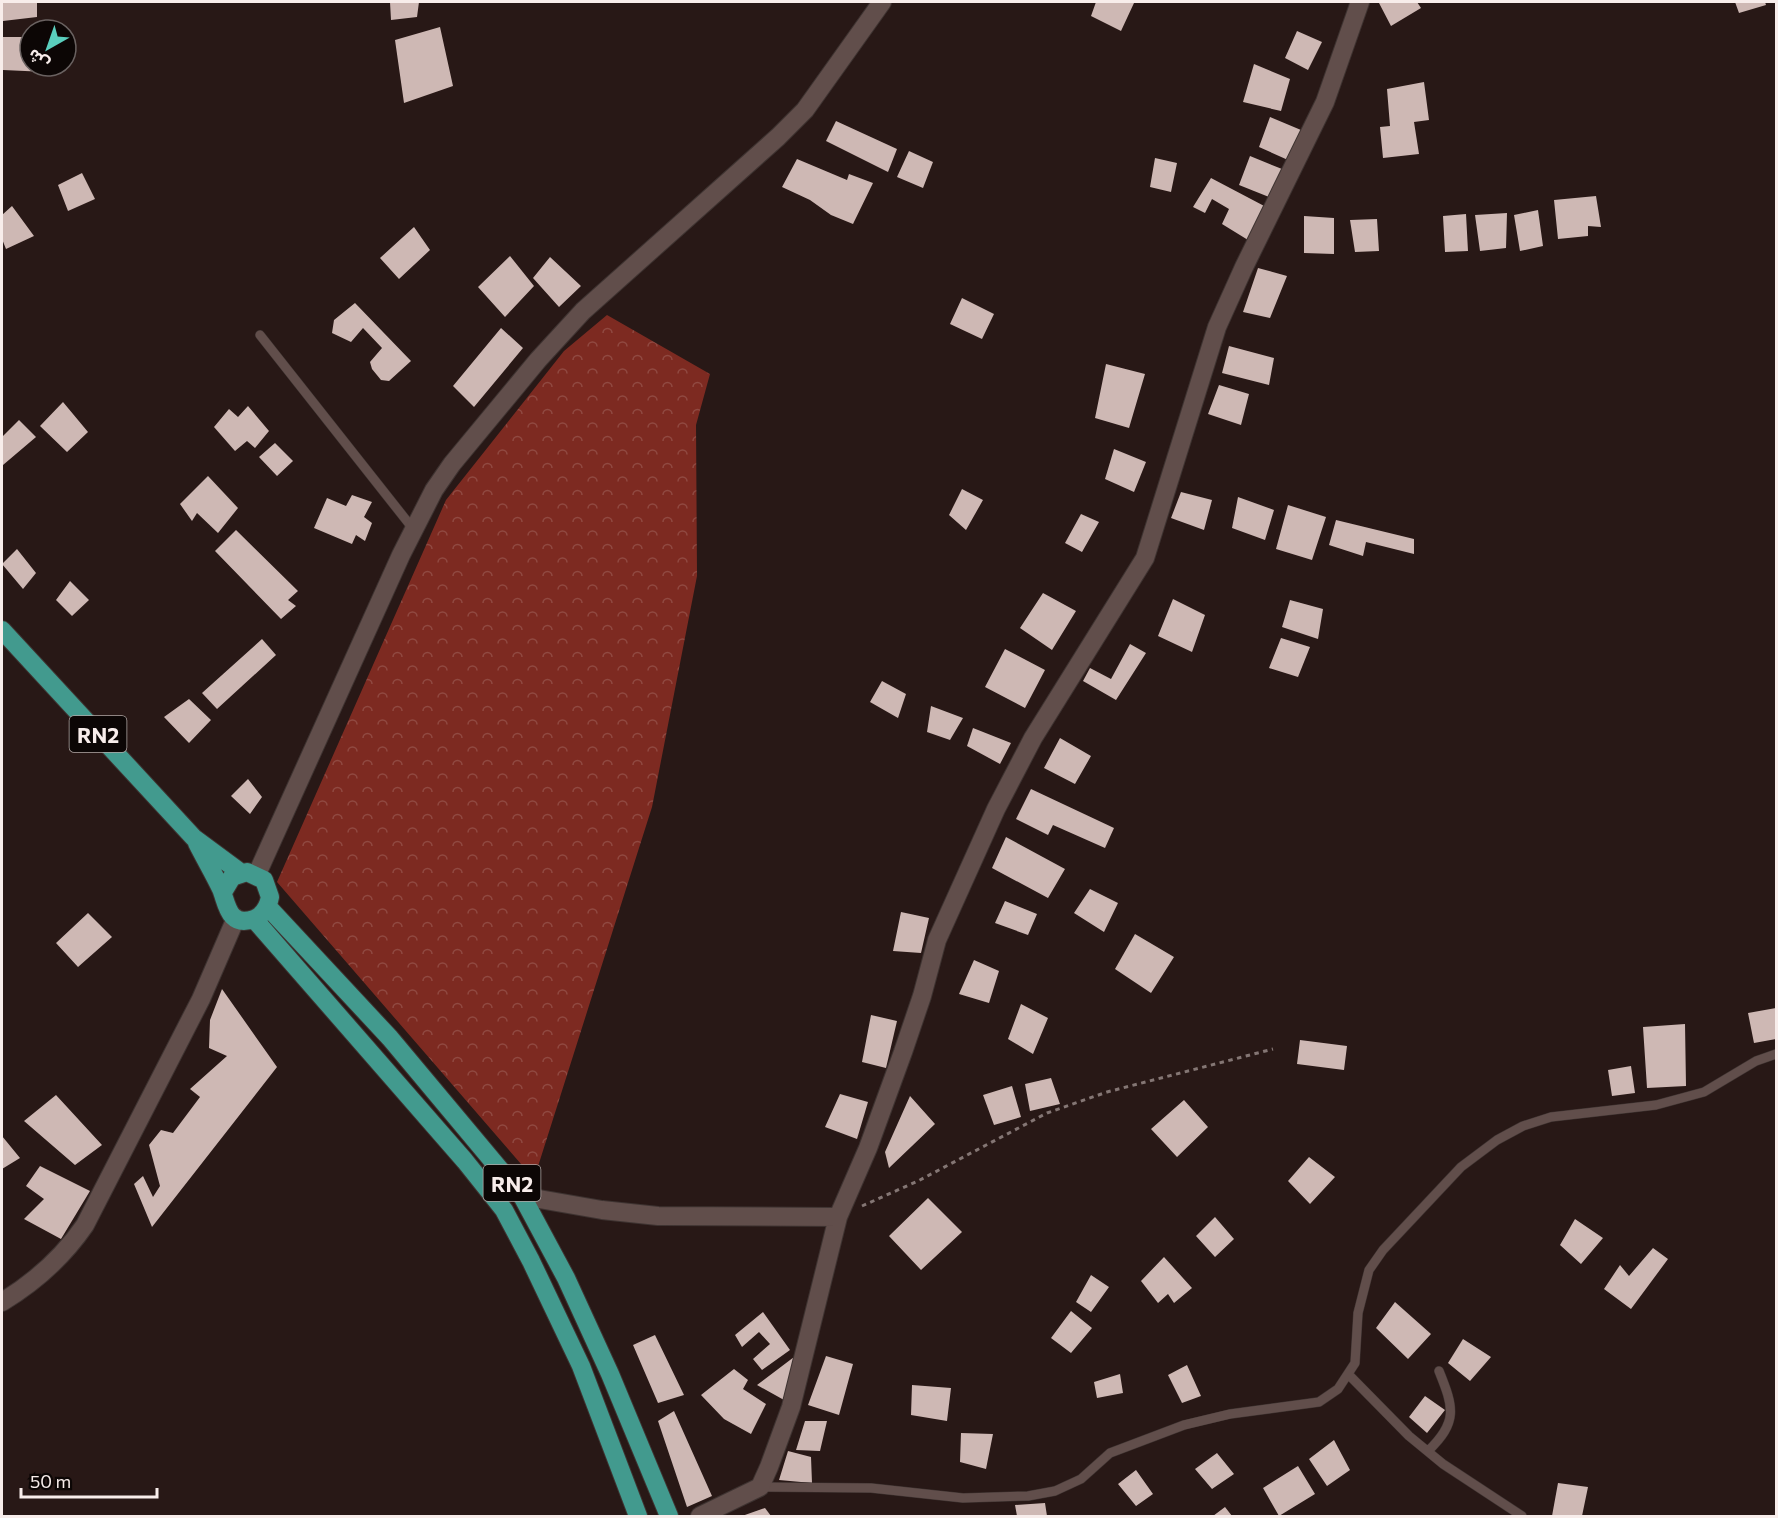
<svg xmlns="http://www.w3.org/2000/svg" width="1778" height="1518" font-family="Commissioner,'Noto Sans Arabic',sans-serif">
	<style>
		.forest { fill: url(#forest-crowns) }
		.building { fill: #ceb8b4 }
		.lines { fill: none; stroke-linecap: round; stroke-linejoin: round }
		.service-casing { stroke: #3e3331; stroke-width: 10 }
		.minor-casing { stroke: #3e3331; stroke-width: 20 }
		.trunk-casing { stroke: #3e3331; stroke-width: 20 }
		.path { stroke: #847674; stroke-width: 3; stroke-dasharray: 4.5 4.5; stroke-linecap: butt }
		.service { stroke: #614e4b; stroke-width: 9 }
		.minor { stroke: #614e4b; stroke-width: 18 }
		.trunk { stroke: #429a8e; stroke-width: 18 }
		.labels { text-anchor: middle; dominant-baseline: central; stroke-width: 6; stroke-linejoin: round; paint-order: stroke }
		.shield { fill: #0c0605; stroke: #b1a8a6; stroke-width: 1.5 }
		.shield-label { font-size: 21px; font-weight: bold; fill: #f8edeb }
	</style>
	<defs>
		<pattern id="forest-crowns" width="20" height="18" patternUnits="userSpaceOnUse" patternTransform="scale(1.5)"><rect width="20" height="18" fill="#7d2a21"/><path d="M2 6a3 3 0 1 1 6 0M12 15a3 3 0 1 1 6 0" fill="none" stroke="#904941"/></pattern>
	</defs>
	<rect width="100%" height="100%" fill="#281816"/>
	<!-- forest -->
	<path class="forest" d="M607,315l103,59 -14,51 1,151 -45,231 -118,372 -257,-297 169,-382 118,-149z"/>
	<!-- building -->
	<path class="building" d="M3,2h34v15l-34,4z
		M390,2h29l-2,15 -26,3z
		M1096,2l38,1 -13,28 -30,-15z
		M1381,2h36l4,6 -30,18 -12,-23z
		M1735,2h30l1,3 -27,8z
		M440,27l13,59 -49,17 -9,-63z
		M1297,31l25,11 -14,28 -23,-12z
		M3,37h27v29h15l2,6 -44,-2z
		M1254,64l36,15 -9,32 -38,-9z
		M1424,82l5,38 -15,2 5,32 -36,4 -3,-31 10,-1 -3,-37z
		M1270,117l31,13 -13,30 -29,-13z
		M836,121l61,28 -9,23 -62,-31z
		M909,151l24,11 -10,26 -26,-11z
		M1250,156l32,13 -13,28 -30,-12z
		M1155,158l22,5 -6,29 -21,-5z
		M797,159l50,21 2,-6 24,9 -20,41 -22,-9 -21,-15 -28,-13z
		M82,173l13,26 -27,12 -10,-26z
		M1211,178l57,30 -20,32 -26,-16 7,-15 -17,-10 -7,14 -12,-6z
		M1596,196l5,31 -13,-1v10l-30,3 -4,-39z
		M12,206l22,30 -28,13 -4,-10v-24z
		M1538,210l5,36 -23,5 -6,-36z
		M1507,213l-1,35 -26,3 -5,-36z
		M1466,214l2,37 -23,1 -2,-36z
		M1304,216l30,2v36l-30,-1z
		M1377,219l2,32 -24,1 -5,-32z
		M414,227l16,23 -31,29 -19,-21z
		M510,256l24,30 -29,31 -27,-30z
		M550,257l31,29 -22,21 -26,-29z
		M1258,268l29,8 -17,42 -27,-6z
		M962,298l32,16 -12,25 -32,-15z
		M355,303l56,58 -22,20 -8,-1 -9,-11 -2,-7 12,-14 -19,-20 -12,14 -19,-9 2,-13z
		M501,328l22,20 -49,59 -21,-21z
		M1229,346l45,12 -5,27 -47,-12z
		M1106,364l39,10 -16,54 -34,-10z
		M1219,385l30,9 -8,31 -33,-11z
		M63,402l25,30 -21,20 -27,-26z
		M248,406l21,25 -14,17 -8,-7 -12,10 -21,-24 15,-18 9,8z
		M19,420l17,17 -33,28 -1,-28z
		M275,443l18,18 -16,15 -18,-19z
		M1114,449l32,13 -12,30 -29,-13z
		M208,476l30,32 -20,25 -21,-20 -5,8 -12,-17z
		M962,489l21,11 -17,30 -17,-15z
		M1181,492l31,8 -8,30 -33,-12z
		M352,495l20,7 -8,15 8,6 -7,18 -9,-6 -4,9 -38,-16 13,-30 19,8z
		M1238,497l36,13 -9,30 -33,-12z
		M1288,505l38,12 -14,43 -36,-11z
		M1081,514l18,8 -17,30 -17,-9z
		M1336,520l78,19v15l-48,-12 -3,14 -34,-11z
		M236,530l62,61 -10,9 8,6 -15,13 -66,-68z
		M17,549l19,24 -13,16 -21,-25z
		M70,581l19,19 -17,16 -16,-16z
		M1043,593l33,18 -24,39 -32,-22z
		M1173,599l32,16 -13,37 -34,-16z
		M1290,600l33,9 -5,30 -36,-12z
		M1281,638l29,9 -12,30 -29,-9z
		M262,639l14,16 -59,54 -15,-16z
		M1130,644l16,9 -30,47 -33,-19 7,-13 21,11z
		M1005,649l40,21 -20,38 -40,-21z
		M882,681l24,13 -8,24 -28,-16z
		M189,699l22,21 -22,23 -25,-26z
		M931,706l32,12 -13,22 -23,-8z
		M973,728l38,15 -11,21 -33,-18z
		M1060,738l31,18 -16,28 -31,-16z
		M248,779l14,18 -12,17 -19,-18z
		M1031,789l83,39 -9,20 -52,-23 -5,10 -32,-16z
		M1006,837l59,32 -17,29 -56,-30z
		M1090,889l28,14 -14,29 -30,-19z
		M1005,901l32,13 -9,21 -33,-12z
		M901,912l28,6 -8,35 -28,-2z
		M88,913l24,24 -34,30 -22,-24z
		M1135,934l39,23 -23,36 -36,-24z
		M974,960l25,11 -10,32 -30,-9z
		M222,989l55,78 -125,160 -18,-43 9,-8 10,21 7,-11 -11,-41 12,-15 12,3 27,-36 -10,-8 37,-33 -18,-8 1,-28z
		M1021,1004l27,14 -15,36 -25,-15z
		M1776,1008v31l-22,4 -6,-30z
		M871,1015l26,6 -11,47 -24,-6z
		M1685,1024l1,62 -39,2 -4,-61z
		M1300,1040l47,6 -3,24 -47,-6z
		M1631,1066l4,27 -23,3 -4,-26z
		M1051,1078l9,26 -30,7 -5,-27z
		M1012,1086l9,31 -27,8 -11,-30z
		M840,1094l28,8 -11,37 -32,-12z
		M56,1095l46,50 -27,20 -51,-44z
		M910,1096l25,28 -46,44 -4,-16z
		M1184,1100l24,27 -31,30 -26,-28z
		M2,1136l18,22 -18,11z
		M1309,1157l26,20 -25,27 -22,-23z
		M40,1166l50,25 -29,48 -37,-20 20,-20 -18,-13z
		M928,1198l34,34 -41,38 -32,-34z
		M1215,1217l19,22 -19,18 -19,-21z
		M1575,1219l28,19 -22,26 -21,-19z
		M1653,1248l15,11 -37,50 -27,-20 16,-24 9,11z
		M1164,1257l28,31 -18,15 -6,-9 -10,9 -17,-22z
		M1091,1275l18,12 -18,25 -15,-10z
		M1395,1302l36,32 -23,25 -32,-31z
		M1071,1311l21,17 -21,25 -20,-15z
		M763,1312l27,38 -28,20 -9,-11 17,-15 -11,-12 -17,15 -7,-12z
		M655,1335l29,60 -26,8 -25,-58z
		M1463,1339l28,18 -21,24 -22,-18z
		M826,1356l27,8 -14,51 -31,-10z
		M794,1357l-10,43 -27,-15z
		M1187,1365l14,31 -19,7 -14,-28z
		M734,1369l14,11 -5,9 23,15 -15,30 -27,-15 -23,-24z
		M1120,1374l3,19 -26,5 -3,-16z
		M912,1385l39,3 -4,33 -36,-6z
		M1425,1396l20,14 -18,23 -18,-16z
		M674,1411l38,85 -25,11 -29,-86z
		M805,1421h22l-7,30 -24,-1z
		M961,1433l32,1 -7,35 -26,-7z
		M1334,1440l16,30 -23,16 -18,-27z
		M788,1451l23,6 1,26 -33,-3z
		M1217,1453l17,21 -22,15 -17,-20z
		M1298,1466l17,28 -36,22 -16,-28z
		M1136,1470l17,24 -17,12 -18,-22z
		M1558,1483l30,4 -6,29h-30z
		M1045,1503l2,13h-30l-2,-11z
		M1225,1507l7,9h-19z
		M765,1508l6,8h-29z"/>
	<g class="lines">
		<defs>
			<path id="service" d="M260,335l154,195
				M1349,1375l60,61 34,28 79,52
				M1428,1451c30,-29 26,-43 11,-80
				M760,1487l111,1 92,10 65,-2 27,-5 26,-12 29,-26 74,-28 46,-11 89,-12 19,-13 17,-26 3,-50 11,-43 14,-20 78,-83 36,-27 26,-14 28,-9 105,-12 48,-13 52,-31 20,-7"/>
			<path id="minor" d="M257,874l144,-319 33,-65 18,-26 86,-104 45,-49 195,-174 27,-27 77,-108
				M522,1196l80,14 56,6 180,1
				M2,1302c33,-20 61,-45 83,-77l116,-226 35,-81
				M700,1516l60,-29 9,-20 22,-60 47,-190 30,-69 35,-96 19,-56 15,-56 59,-131 37,-71 112,-180 72,-231 27,-60 81,-165 35,-100"/>
			<path id="trunk" d="M2,630l192,208 46,34
				M197,843c8,16 17,31 24,46 6,14 7,39 33,30 10,-4 14,-12 16,-22l-6,-17 -17,-8 -15,5 -9,15
				M268,907l122,131 132,158 44,82 44,96 59,142
				M254,919l211,242 39,49 27,51 50,105 57,150"/>
		</defs>
		<!-- service casing -->
		<use href="#service" class="service-casing"/>
		<!-- minor casing -->
		<use href="#minor" class="minor-casing"/>
		<!-- trunk casing -->
		<use href="#trunk" class="trunk-casing"/>
		<!-- path -->
		<path class="path" d="M862,1206l56,-25 129,-68 60,-21 166,-43"/>
		<!-- service -->
		<use href="#service" class="service"/>
		<!-- minor -->
		<use href="#minor" class="minor"/>
		<!-- trunk -->
		<use href="#trunk" class="trunk"/>
	</g>
	<g class="labels">
		<!-- shield labels -->
		<g class="shield">
			<rect x="69.5" y="716" width="57" height="36" rx="4.5"/>
			<rect x="483.5" y="1165" width="57" height="36" rx="4.5"/>
		</g>
		<g class="shield-label">
			<text x="98" y="734">RN2</text>
			<text x="512" y="1183">RN2</text>
		</g>
	</g>
	<!-- border -->
	<rect width="1778" height="1518" fill="none" stroke="#f8edeb" stroke-width="6"/>
	<!-- north arrow -->
	<g transform="translate(48 48) rotate(220)"><circle r="28" fill="#0c0605" stroke="#6a6261" stroke-width="1.5"/>
	<path d="M0-4.5L10 22L0 15L-10 22Z" fill="#5acebd"/>
	<text y="-9" font-size="16" font-weight="bold" text-anchor="middle" fill="#f8edeb">ش</text>
	</g>
	<!-- scale -->
	<path d="M21 1488v9h136v-9" fill="none" stroke="#f8edeb" stroke-width="3"/>
	<text x="30" y="1488" font-size="18" fill="#f8edeb" stroke="#0c0605" stroke-width="4.5" paint-order="stroke">50 m</text>
</svg>
